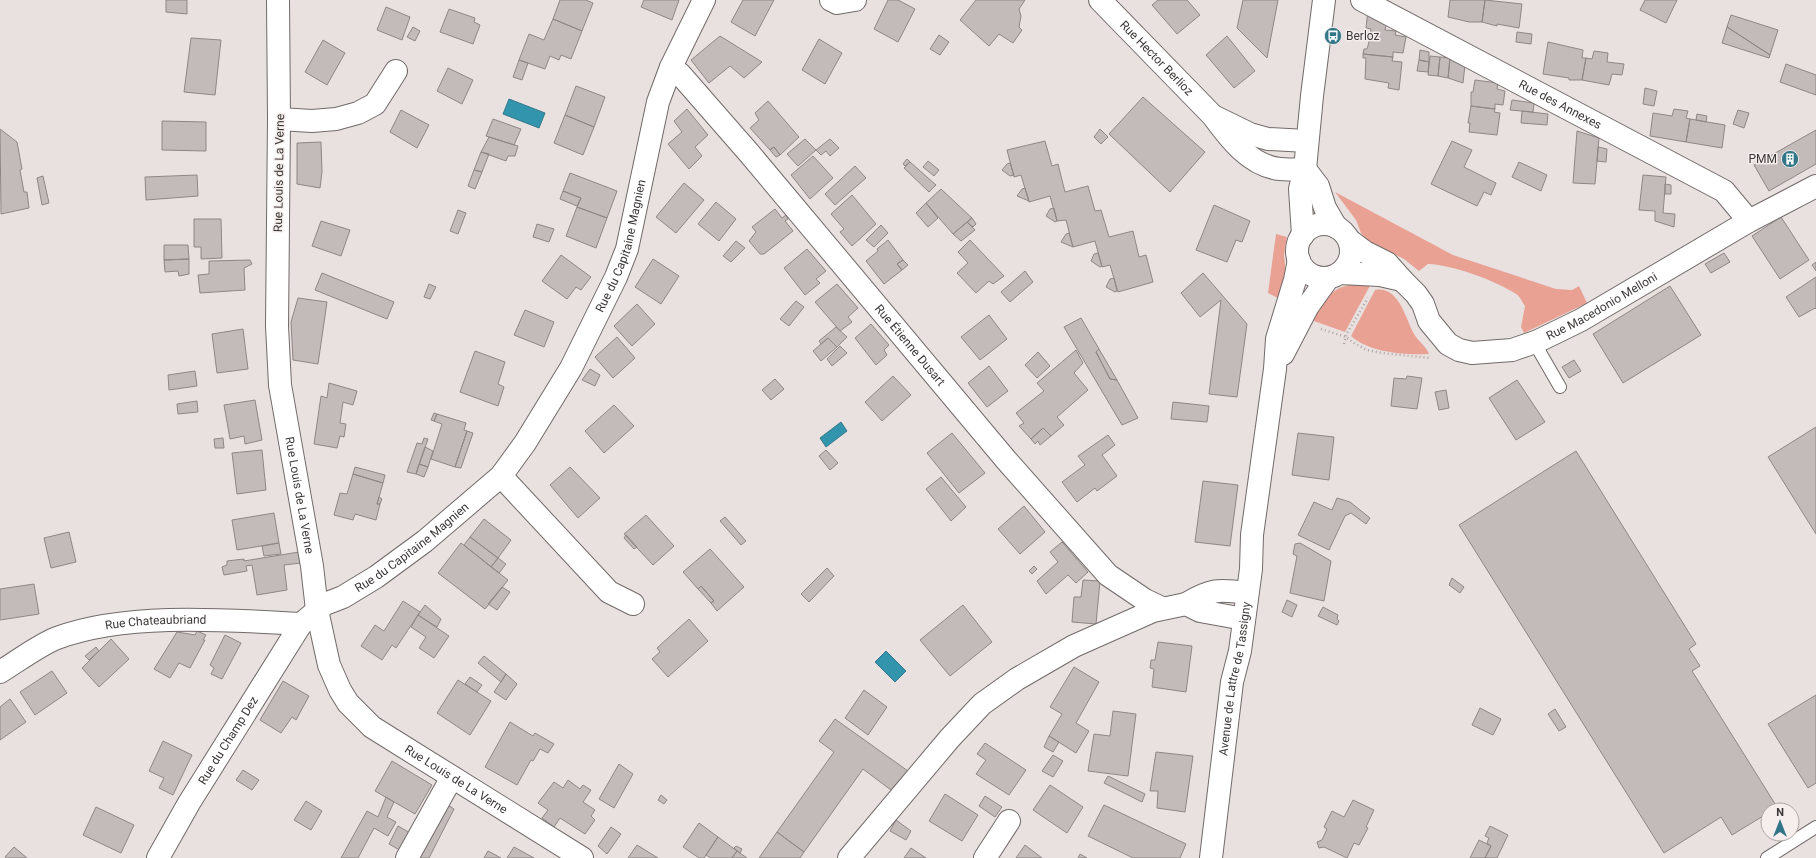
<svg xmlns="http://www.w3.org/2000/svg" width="1816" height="858" font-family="Roboto,sans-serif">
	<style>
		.green { fill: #e9a194 }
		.water { fill: #3395ad; stroke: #35798a }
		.building { fill: #c2bbb9; stroke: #8e8786 }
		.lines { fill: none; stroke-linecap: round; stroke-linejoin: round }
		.lane-casing { stroke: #716a69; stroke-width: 14 }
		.street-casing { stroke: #716a69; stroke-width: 24 }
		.secondary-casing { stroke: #716a69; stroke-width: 24 }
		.path { stroke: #aaa4a3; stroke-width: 2.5; stroke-dasharray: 1 3; stroke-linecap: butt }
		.lane { stroke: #fff; stroke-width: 12 }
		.street { stroke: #fff; stroke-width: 22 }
		.secondary { stroke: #fff; stroke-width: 22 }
		.labels { text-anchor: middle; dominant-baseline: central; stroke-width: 3; stroke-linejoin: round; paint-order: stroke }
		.poi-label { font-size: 12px; fill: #3b3837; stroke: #f6eeed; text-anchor: start }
		.street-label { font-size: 12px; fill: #3b3837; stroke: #f6eeed }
	</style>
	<rect width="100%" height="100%" fill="#e9e1e0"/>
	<!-- green -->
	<path class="green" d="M1335,192l118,63 103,34 16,1 7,-4 8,17 -63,30 -3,-6 4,-21c-3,-4 -5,-10 -9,-12 -22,-14 -63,-29 -88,-30l-9,7 -15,-12 -37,-19 -6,-7 -5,-13z
		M1276,234l11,3 -3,18 2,19 -6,25 -12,-6z
		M1372,282l-27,50 -34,-12c22,-31 21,-34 61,-38z
		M1375,290c24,-5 31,30 39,44 4,7 12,12 15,20 -24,1 -59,-1 -78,-18z"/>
	<!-- water -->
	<path class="water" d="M509,99l36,14 -6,15 -36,-14z
		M841,422l6,9 -21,16 -6,-9z
		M886,651l20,20 -11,11 -20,-20z"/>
	<!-- building -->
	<path class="building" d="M166,0h21v14l-21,-2z
		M560,0h26l7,3 -11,28 -29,-12z
		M644,0h35l-7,20 -31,-13z
		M743,0h31l-19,36 -24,-14z
		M888,0h10l17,9 -17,33 -24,-13z
		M976,0h49l-6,9 2,7 -2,11 3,3 -9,13 -14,-9 -10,12 -29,-26z
		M1158,0h29l13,15 -23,19 -25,-29z
		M1243,0h35l-11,58 -30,-30z
		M1450,0h35l-3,22h-13l-21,-5z
		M1485,0l37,4 -3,24 -22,-4v2l-15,-4z
		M1645,0h32l-11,23 -26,-13z
		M386,7l24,10 -8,23 -25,-10z
		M449,9l26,9 -1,4 6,3 -7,19 -33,-12z
		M1368,9l19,11 -2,10 11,1 -1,4 11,2 -3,16 -10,-1v5l-30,-3 1,-5h3l2,-7 2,-13 -5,-1z
		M1731,15l47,15 -8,25 -43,-28z
		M553,19l29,12 -11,28 -10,-4 -2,5 -9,-4 -5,13 -26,-9 10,-26 15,6z
		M413,27l7,4 -5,10 -8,-4z
		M1727,27l43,28 -1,3 -47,-15z
		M1517,32l15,2 -1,10 -15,-2z
		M939,35l10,7 -9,13 -10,-6z
		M720,36l42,26 -18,16 -14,-12 -21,17 -18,-23z
		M1227,36l28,35 -21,17 -28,-33z
		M191,38l30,2 -6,55 -31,-3z
		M819,39l23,14 -17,31 -23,-14z
		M323,40l22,13 -18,32 -22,-13z
		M1548,42l35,8 -1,8h4l-4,22h-13v-2l-26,-4z
		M1420,50l9,2v10l-10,-2z
		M1594,51l14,2 -1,9 17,2 -2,11 -10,-1 -3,11 -27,-5 4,-22 6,1z
		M1363,54l30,3 -1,4 10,1 -3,28 -11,-2 1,-5 -24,-4 1,-21h-3z
		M1430,56l10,1 -2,19 -10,-1z
		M1440,57l10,1 -2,20 -10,-2z
		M1450,58l15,7 -2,18 -15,-5z
		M519,60l9,3 -6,17 -9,-3z
		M1419,60l10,2 -1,10 -11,-1z
		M1786,64l30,11v20l-36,-13z
		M448,68l25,12 -11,24 -25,-13z
		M1475,80l23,3 -1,6 8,2 -2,14 -8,-1v5l-24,-3v-14h2z
		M576,86l29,11 -11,30 -29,-12z
		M1645,88l12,3 -3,15 -11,-2z
		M1143,97l62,55 -35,40 -61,-58z
		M1512,100l22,3 -1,9 -23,-2z
		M768,101l31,36 -19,18 -6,-8 -4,3 -20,-22 9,-8 -4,-7z
		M1471,106l24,3 -1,3 6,1 -3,22 -28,-3 1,-9h-2z
		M687,109l21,26 -13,12 7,9 -13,13 -21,-25 14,-12 -8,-11z
		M1674,109l14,2 -2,7 4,1 -4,23 -36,-6 3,-23 19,3z
		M401,110l28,15 -12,23 -27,-16z
		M1738,110l11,3 -5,15 -11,-4z
		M1522,111l26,3 -1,11 -26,-2z
		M1697,114l10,2 -1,6 -10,-2z
		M565,115l29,12 -11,28 -29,-12z
		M493,119l28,10 -7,16 -28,-9z
		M1690,119l35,6 -3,23 -36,-6z
		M162,121l44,1v29l-44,-1z
		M0,129l17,13 5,27 -2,1 4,22h3l2,16 -28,6z
		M1100,129l8,8 -7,7 -7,-7z
		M1816,130v34l-47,27 -15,-26z
		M1577,131l22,7 -4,46 -22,-1z
		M489,137l29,9 -3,10h-7l-2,5 -25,-9z
		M805,139l11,11 -18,16 -11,-12z
		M830,139l9,9 -9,8 -4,-5 -5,4 -5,-5z
		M1045,141l7,25 6,-2 7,28 23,-6 7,25 6,-1 8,27 24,-6 6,26 7,-2 7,27 -35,10 -8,-27 -8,2 -7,-26 -22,6 -7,-27 -9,1 -7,-25 -21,6 -8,-27 -7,2 -7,-27z
		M1452,141l20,9 -8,17 32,16 -5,12 -7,-3 -7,14 -46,-22z
		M321,142l1,30 -2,16 -23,-4v-41z
		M774,147l6,8 -4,2 -6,-7z
		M1598,147l9,2 -1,13 -9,-1z
		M481,152l8,2 -7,18 -8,-2z
		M813,156l20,22 -23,21 -19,-24z
		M907,159l3,3 -5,4 -2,-2z
		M928,161l11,9 -5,6 -11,-9z
		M910,162l26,23 -7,7 -25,-24z
		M1519,162l28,13 -6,16 -29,-14z
		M1010,163l4,12 -4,1 -8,-6 5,-6z
		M855,166l11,12 -31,27 -10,-11z
		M474,170l8,2 -7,17 -7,-3z
		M570,173l47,18 -10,27 -30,-11 4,-9 -18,-7z
		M197,175l1,21 -52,4 -1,-23z
		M1643,175l23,2 -3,36 12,1 -1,13 -19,-6v-10l-16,-1z
		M43,176l6,27 -7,2 -5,-27z
		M684,183l20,17 -28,33 -20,-16z
		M1665,184l6,1v9h-6z
		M1025,188l4,13 -12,-5 5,-7z
		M941,189l31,29 -19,16 -27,-31z
		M563,191l18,7 -4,8 -17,-7z
		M852,195l24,29 -24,22 -12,-14 4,-3 -13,-15z
		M716,202l20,17 -17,22 -21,-17z
		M926,203l12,15 -10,9 -12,-14z
		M1214,205l36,16 -8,21 -6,-2 -9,22 -31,-12z
		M577,207l30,11 -11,30 -30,-12z
		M1054,208l3,13 -2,1 -9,-6 4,-7z
		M775,209l7,9 4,-3 2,4 -3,2 8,10 -29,23h-4l-11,-13 7,-9 -4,-5z
		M458,210l8,3 -8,21 -8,-3z
		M1781,217l28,43 -29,19 -28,-43z
		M972,218l4,6 -3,3 -6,-5z
		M194,219h27l1,39 -21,1v-12h-7z
		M321,221l29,9 -9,26 -29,-10z
		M967,222l8,8 -14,11 -8,-7z
		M537,224l17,5 -5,13 -16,-5z
		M881,225l7,8 -14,14 -8,-7z
		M1069,233l4,14 -12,-5 5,-8z
		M888,240l15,20 -6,4 5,6 -18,14 -18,-23 12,-10 -1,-2z
		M970,240l34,36 -11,8 -4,-3 -13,12 -19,-20 11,-10 -10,-11z
		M736,241l9,7 -14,14 -8,-6z
		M164,245h24l1,14 -25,1z
		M807,249l19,22 -10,8 4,4 -15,12 -21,-27z
		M1098,253l4,13 -2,1 -9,-6 3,-7z
		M1724,253l6,9 -19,11 -6,-9z
		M561,255l30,22 -10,13 -5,-3 -9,12 -25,-18z
		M189,259v15l-10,2 -1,-5 -13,1 -1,-12z
		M653,259l26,17 -18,28 -26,-17z
		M250,260l2,4 -8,4 1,22 -45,3 -2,-18 11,-1v-13z
		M903,260l5,5 -6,5 -5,-6z
		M1816,262v9l-4,-6z
		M1025,271l8,11 -23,20 -9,-10z
		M322,273l72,29 -7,17 -72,-29z
		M1203,273l44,51 -10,73 -28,-3 12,-94 -21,17 -19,-24z
		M1816,277v32l-1,-1 -16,9 -13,-20z
		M1114,278l3,13 -2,1 -9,-5 4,-8z
		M429,284l7,3 -6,12 -6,-2z
		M837,284l21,24 -10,9 4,5 -12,9 -25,-29z
		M1670,286l31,49 -78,48 -30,-49z
		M298,298l29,4 -9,62 -25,-4 -2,-38z
		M796,301l8,6 -15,19 -9,-7z
		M637,304l18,20 -23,22 -18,-20z
		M525,310l29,12 -10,25 -30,-12z
		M989,315l18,24 -27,21 -19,-23z
		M1081,318l18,31 -3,3 14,27 7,1 21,38 -16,7 -58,-98z
		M871,324l18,21 -5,5 3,5 -11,10 -21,-27z
		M836,327l11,10 -10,10 -9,-9 -7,6 -2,-3z
		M243,329l5,40 -31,4 -5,-39z
		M617,337l18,21 -22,20 -18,-21z
		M828,338l9,9 -16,14 -8,-10z
		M840,346l7,7 -15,13 -5,-7z
		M1099,349l18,31 -7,-1 -14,-27z
		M1076,350l7,13 -9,10 14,17 -31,27 7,8 -13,11 -8,-8 -12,11 -12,-13 5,-3 -8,-10 28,-22 -7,-8z
		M475,351l30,11 -7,22 6,3 -6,19 -38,-14z
		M1038,352l12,14 -13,12 -12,-13z
		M1574,360l7,11 -12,7 -7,-11z
		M989,366l19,25 -21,16 -19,-24z
		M590,369l10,6 -5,11 -13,-6z
		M195,371l2,15 -28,4 -1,-15z
		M893,376l18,19 -29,26 -17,-19z
		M1407,376l15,2 -5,31 -26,-3 3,-28 12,1z
		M775,379l9,10 -13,11 -9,-10z
		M1517,380l28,42 -29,18 -27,-42z
		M329,383l28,8 -4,14 -10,-3 -3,21 6,1 -2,13 -4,-1 -3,12 -23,-4 7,-48 6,2z
		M1446,390l3,18 -10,2 -4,-18z
		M255,400l7,40 -17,4 -1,-8 -14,3 -6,-34z
		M197,401l1,11 -20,2 -1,-10z
		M1173,402l36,4 -2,16 -36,-3z
		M614,405l20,21 -30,27 -19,-22z
		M434,413l3,1 -3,7 -3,-1z
		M437,414l29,9 -2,7 3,1 -12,36 -24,-8 11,-35 -8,-3z
		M1816,427v107l-48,-77z
		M1043,428l8,8 -11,9 -2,-4 -3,3 -4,-5z
		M467,431l6,2 -12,35 -6,-1z
		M952,433l33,40 -26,20 -32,-40z
		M1298,433l36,4 -5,43 -37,-5z
		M1108,435l7,10 -13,10 15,21 -20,15 -2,-3 -18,14 -15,-20 23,-17 -7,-9z
		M223,438l1,10h-9l-1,-9z
		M424,438l4,1 -12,35 -9,-2 10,-29 5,1z
		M425,447l8,4 -5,16 -9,-3z
		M262,450l4,40 -29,4 -5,-41z
		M826,450l12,13 -8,7 -11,-14z
		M1576,451l120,193 -7,5 11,17 -8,5 85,136 -9,3v3l-36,22 -11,-18 -57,36 -205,-328z
		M419,464l9,3 -4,10 -8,-3z
		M355,467l30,8 -2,8 -30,-9z
		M570,467l30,31 -22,20 -28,-33z
		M353,474l30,9 -6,21h3l-4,16 -21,-6 -2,6 -19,-5 6,-22 7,1z
		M941,477l25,30 -15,14 -25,-32z
		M1203,481l35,4 -8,61 -35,-4z
		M379,497l3,2 -2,5h-3z
		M1337,498l13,4 20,16 -4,6 -15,-11 -6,3 -16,34 -31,-15 16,-33 18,8z
		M1024,506l21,26 -25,22 -22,-25z
		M274,513l5,30 -42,7 -5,-30z
		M646,515l28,31 -21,19 -29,-31z
		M725,517l21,24 -5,4 -21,-24z
		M484,519l27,21 -13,18 -28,-21z
		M69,532l7,30 -25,6 -7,-30z
		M626,535l11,12 -3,2 -10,-11z
		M470,537l28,21 -7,9 -27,-22z
		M1062,542l26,30 -12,11 -8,-8 -22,19 -9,-13 21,-19 -8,-10z
		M279,543l2,11 -17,2 -2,-10z
		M461,543l47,37 -23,29 -47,-36z
		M1300,543l31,18 -7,40 -34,-8 7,-37 -4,-2 2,-10z
		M710,549l34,38 -27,24 -6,-8 3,-2 -13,-15 -3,3 -15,-17z
		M299,552l2,11 -17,2 3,25 -30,5 -5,-30 -6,1 1,5 -23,4 -2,-8 5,-2v-4l17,-2v2z
		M498,558l8,6 -7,9 -8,-6z
		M1034,566l3,3 -5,5 -3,-3z
		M827,568l7,8 -25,26 -8,-8z
		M1452,578l12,9 -4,6 -11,-8z
		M1083,580l17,1 -4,43 -24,-2 2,-25h7z
		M34,584l5,30 -39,6v-31z
		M701,586l13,15 -3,2 -13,-14z
		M502,587l8,5 -13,18 -9,-6z
		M1287,600l10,5 -5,12 -10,-5z
		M403,601l17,11 -24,36 -4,-3 -10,15 -21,-14 14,-21 9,6z
		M425,605l16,14 -4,8 -19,-12z
		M963,605l29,37 -42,34 -30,-36z
		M1323,607l15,8 -1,4 2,2 -2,4 -19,-9z
		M418,615l31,21 -15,22 -15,-10 7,-11 -15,-10z
		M689,619l19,22 -40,36 -16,-18 8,-7 -3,-4z
		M197,631l9,4 -3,5h2l-15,28 -11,-5 -9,15 -16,-9 23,-37 18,3z
		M225,635l16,8 -19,36 -11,-5 3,-6 -4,-3z
		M111,639l18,20 -30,28 -17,-19z
		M1158,642l34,4 -6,46 -34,-5 2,-18 -4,-1 1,-8h4z
		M96,647l3,4 -10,9 -4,-4z
		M484,656l22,18 -5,8 -23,-19z
		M1074,667l25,15 -23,41 13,8 -13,22 -27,-17 13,-22 -12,-7z
		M52,671l15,22 -32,22 -15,-23z
		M506,674l11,10 -11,16 -12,-8z
		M470,677l12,8 -5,7 -12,-8z
		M458,680l33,21 -21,34 -33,-22z
		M283,681l26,15 -13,24 -4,-3 -11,16 -21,-13z
		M864,690l23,17 -19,28 -23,-17z
		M1816,695v88l-8,5 -40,-64z
		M10,699l16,23 -26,18v-33z
		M1480,708l21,11 -8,16 -21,-10z
		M1555,709l11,18 -7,4 -11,-17z
		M1113,711l23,3 -8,62 -40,-5 6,-37 16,2z
		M835,719l73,52 -17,19 -28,-21 -59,83 -27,-20 57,-80 -15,-11z
		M510,722l23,14 2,-3 19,11 -6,9 -8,-4 -7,12 -2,-1 -14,25 -32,-18z
		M1049,736l10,6 -6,10 -9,-5z
		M163,741l29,14 -19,40 -14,-7 5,-10 -15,-7z
		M985,743l41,27 -17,25 -33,-21 10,-14 -9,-6z
		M1156,752l37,4 -8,56 -28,-4 1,-17h-8z
		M1053,755l10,6 -10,16 -11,-6z
		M392,761l40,24 -17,29 -40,-23z
		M619,764l14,10 -19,34 -15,-9z
		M243,770l16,10 -7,10 -16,-10z
		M1108,776l37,18 -3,8 -38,-19z
		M568,780l12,9 3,-4 8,5 -8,12 12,8 -4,6 4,4 -10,14 -25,-16 -6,9 -12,-9 6,-8 -10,-7 16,-21 9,6z
		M1050,785l33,22 -16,26 -34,-23z
		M945,794l33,21 -16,26 -33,-20z
		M661,795l6,5 -3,4 -6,-4z
		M985,796l17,11 -7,10 -16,-11z
		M386,797l8,5 -7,15 9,5 -8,14 -14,-8 -16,30h-17l26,-47 11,6z
		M1353,800l21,10 -8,17 2,1 -9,17 -5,-2 -7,15 -23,-11 -5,1 -2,-6 5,-2 5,-11 -3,-2 8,-16 12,6z
		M306,801l16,10 -11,19 -17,-10z
		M445,803l9,6 -25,49h-13z
		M1104,805l82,39 -6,14h-47l-45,-22z
		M96,807l38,18 -13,28 -38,-18z
		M896,820l15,11 -5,9 -16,-9z
		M699,823l19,14 -14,21h-5l-16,-11z
		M398,826l14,8 -9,18 -14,-8z
		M1490,826l18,9 -11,23h-12l6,-12 -4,-3 2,-5 -4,-2z
		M611,827l10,7 -14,20 -9,-8z
		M777,832l27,20 -4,6h-41z
		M718,837l19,14 -5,7h-21l-5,-3z
		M1479,840l12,6 -6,12h-15z
		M637,845l21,13h-30z
		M1025,845l17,13h-26z
		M736,846l6,3 -2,4 -6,-5z
		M14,847l13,11h-20l-2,-1z
		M514,847l20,11h-27z
		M911,848l15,10h-22z
		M488,851l13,7h-17z
		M737,851l10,7h-15z
		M1080,854l7,4h-9z"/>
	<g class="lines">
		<defs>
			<path id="lane" d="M1534,342l26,45
				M1767,858l49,-31"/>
			<g id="street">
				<path id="s1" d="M278,0l1,119 -2,207 3,59 32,181 5,44 12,55 11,25 8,13 24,24 210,131"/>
				<path d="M831,0l6,3 18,-3"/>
				<path id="s2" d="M1100,0l113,116c16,22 37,50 67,53 8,1 17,0 25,0"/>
				<path id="s3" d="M1362,0l362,191 25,30"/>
				<path id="s4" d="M671,67l9,7 69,79 258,308 101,114 37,25 17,8"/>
				<path d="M1215,117l35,17 18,5 39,2"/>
				<path d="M279,119l33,2 24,-2 22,-6 17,-9 21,-33"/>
				<path d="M1340,273l40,2 22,5 -15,-17 -22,-11 -16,-12"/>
				<path id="s5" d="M1402,280l14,14 7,10 6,17 19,23 11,6 13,3 40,-3 26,-9 43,-21 168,-99 67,-35"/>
				<path d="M501,476l108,116 24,12"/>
				<path d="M1244,619l-44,-8 -14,-7c25,-15 33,-15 61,-11"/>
				<path id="s6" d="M0,672c18,-11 39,-27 57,-34 69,-26 171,-18 244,-14l24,-20 18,-7 33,-20 49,-36 76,-65 24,-33 46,-75 45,-91 11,-28 31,-147 13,-35 33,-67"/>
				<path id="s7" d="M158,858l31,-55 112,-179"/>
				<path d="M407,858l45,-81"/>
				<path d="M849,858l101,-120 32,-34 35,-25 57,-33 79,-35 33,-7"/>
				<path d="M985,858l24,-37"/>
			</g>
			<g id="secondary">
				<path d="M1305,169l13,17 7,22 11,19"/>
				<circle cx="1324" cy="251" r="27"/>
				<path d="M1303,235l-3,-46 5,-20 7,-73 12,-96"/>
				<path d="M1283,354l25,-48 20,-28"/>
				<path id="s8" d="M1211,858l21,-176 8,-31 11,-82 1,-34 23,-166 2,-30 18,-59 4,-20"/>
			</g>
		</defs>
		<!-- lane casing -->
		<use href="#lane" class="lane-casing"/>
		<!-- street casing -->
		<use href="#street" class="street-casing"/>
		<!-- secondary casing -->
		<use href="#secondary" class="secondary-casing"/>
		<!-- path -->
		<path class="path" d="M1321,329l25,8 8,6 13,7 15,3 48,5
			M1344,344l3,-11 21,-35"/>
		<!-- lane -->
		<use href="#lane" class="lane"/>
		<!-- street -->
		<use href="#street" class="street"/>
		<!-- secondary -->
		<use href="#secondary" class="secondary"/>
	</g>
	<!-- icons -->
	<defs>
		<symbol id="bus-disc" viewBox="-11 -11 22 22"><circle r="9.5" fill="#337687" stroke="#f6eeed"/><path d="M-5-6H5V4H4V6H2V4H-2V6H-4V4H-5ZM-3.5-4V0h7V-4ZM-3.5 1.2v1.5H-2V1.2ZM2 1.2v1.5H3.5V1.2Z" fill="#fff"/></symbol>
		<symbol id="building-disc" viewBox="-11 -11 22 22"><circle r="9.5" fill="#337687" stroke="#f6eeed"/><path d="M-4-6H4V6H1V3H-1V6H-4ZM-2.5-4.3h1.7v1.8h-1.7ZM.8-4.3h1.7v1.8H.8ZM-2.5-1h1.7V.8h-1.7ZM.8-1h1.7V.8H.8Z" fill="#fff"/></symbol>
	</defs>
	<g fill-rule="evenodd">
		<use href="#bus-disc" x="1323" y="26" width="20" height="20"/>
		<use href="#building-disc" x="1780" y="149" width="20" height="20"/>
	</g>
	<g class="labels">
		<!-- poi labels -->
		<g class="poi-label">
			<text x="1346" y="36">Berloz</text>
			<text x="1777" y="159" text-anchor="end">PMM</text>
		</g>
		<!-- street labels -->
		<g class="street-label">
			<text stroke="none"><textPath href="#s2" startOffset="81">Rue Hector Berlioz</textPath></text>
			<text stroke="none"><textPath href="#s3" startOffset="224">Rue des Annexes</textPath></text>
			<text transform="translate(279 173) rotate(-89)">Rue Louis de La Verne</text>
			<text stroke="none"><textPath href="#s6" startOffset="824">Rue du Capitaine Magnien</textPath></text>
			<text stroke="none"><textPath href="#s5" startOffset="246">Rue Macedonio Melloni</textPath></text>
			<text stroke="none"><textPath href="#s4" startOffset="367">Rue Étienne Dusart</textPath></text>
			<text stroke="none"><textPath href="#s1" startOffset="497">Rue Louis de La Verne</textPath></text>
			<text stroke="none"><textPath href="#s6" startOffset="448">Rue du Capitaine Magnien</textPath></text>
			<text stroke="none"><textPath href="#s6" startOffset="167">Rue Chateaubriand</textPath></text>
			<text stroke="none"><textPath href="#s8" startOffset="181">Avenue de Lattre de Tassigny</textPath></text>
			<text stroke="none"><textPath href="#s7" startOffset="137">Rue du Champ Dez</textPath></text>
			<text stroke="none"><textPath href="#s1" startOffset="845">Rue Louis de La Verne</textPath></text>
		</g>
	</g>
	<!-- north arrow -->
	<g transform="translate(1780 822)"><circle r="19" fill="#f6eeed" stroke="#aba5a4"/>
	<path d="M0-3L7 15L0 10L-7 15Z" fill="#337687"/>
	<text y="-6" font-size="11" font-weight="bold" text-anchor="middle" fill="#3b3837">N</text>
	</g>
</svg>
